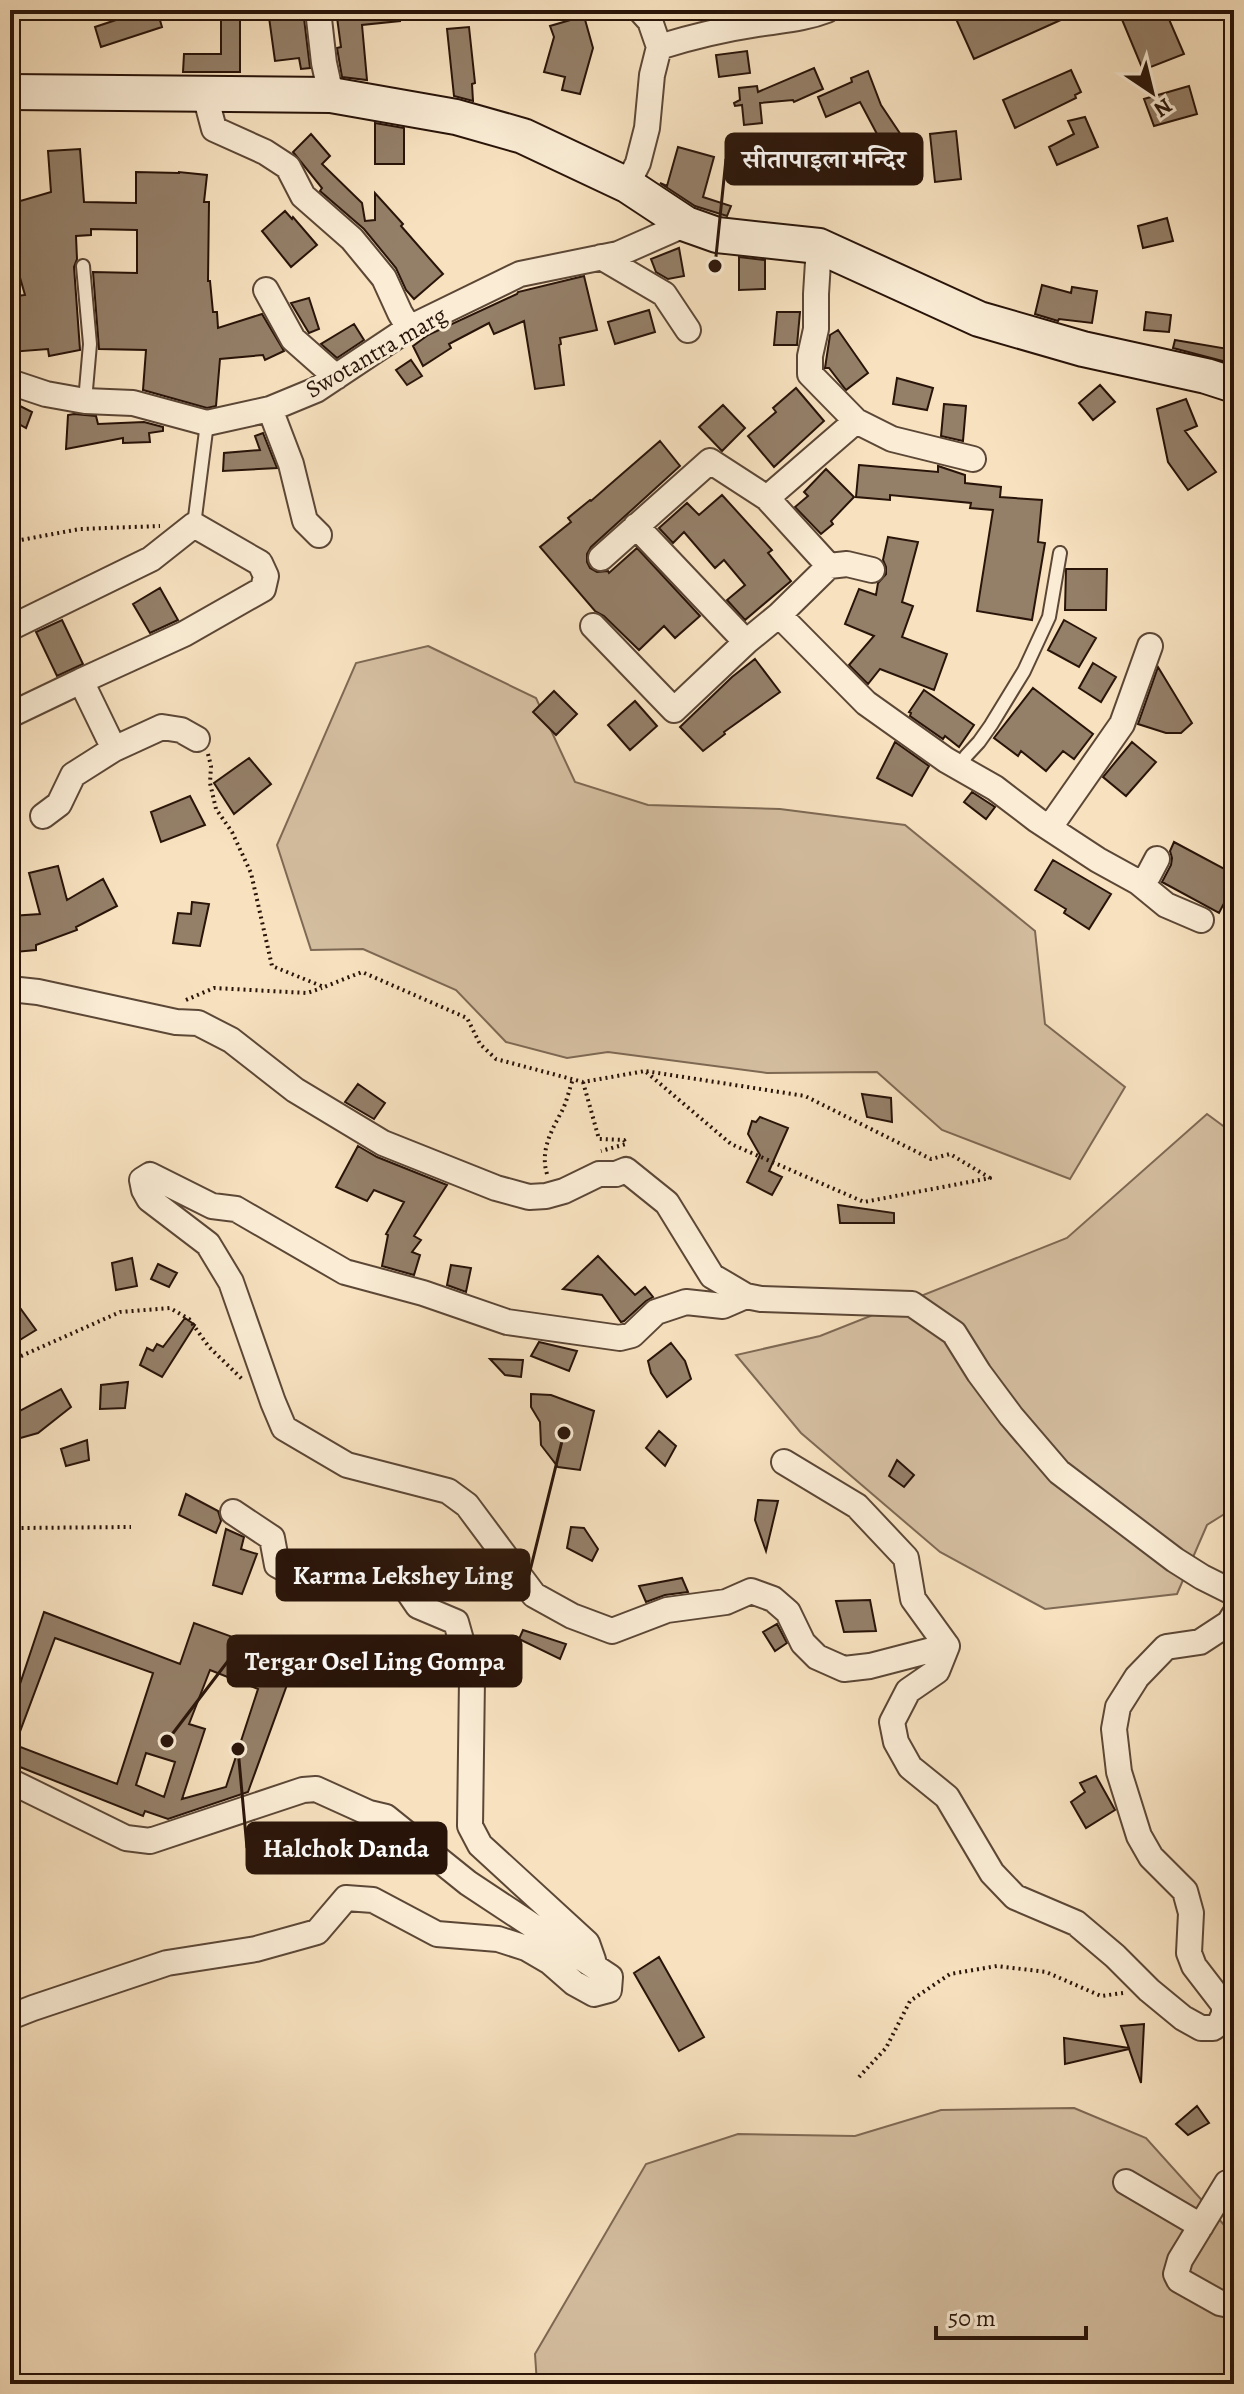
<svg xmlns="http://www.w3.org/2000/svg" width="1244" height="2394" font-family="Alegreya,'Noto Serif Devanagari',serif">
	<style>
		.green { fill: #d4bea0; stroke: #7e6954; stroke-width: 2 }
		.building { fill: #947f68; stroke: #291409; stroke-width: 2; fill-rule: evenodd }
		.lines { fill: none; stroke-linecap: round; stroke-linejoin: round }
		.lane-casing { stroke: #5c4736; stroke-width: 16 }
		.street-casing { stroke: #5c4736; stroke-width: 28 }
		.secondary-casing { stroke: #291409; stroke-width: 38 }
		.path { stroke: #291409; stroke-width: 4; stroke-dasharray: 2 4; stroke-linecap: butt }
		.lane { stroke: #faecd5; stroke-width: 12 }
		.street { stroke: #faecd5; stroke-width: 24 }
		.secondary { stroke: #faecd5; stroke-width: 34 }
		.labels { text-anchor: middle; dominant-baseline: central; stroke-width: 6; stroke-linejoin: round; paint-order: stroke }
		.street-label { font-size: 24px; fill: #291409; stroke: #faecd5 }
		.leader { fill: none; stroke: #291409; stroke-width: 3 }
		.callout-dot { fill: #291409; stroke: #faecd5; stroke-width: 3 }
		.callout { fill: #291409; stroke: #291409; stroke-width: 3 }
		.callout-label { font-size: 26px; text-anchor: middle; font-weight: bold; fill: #fff }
	</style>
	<rect width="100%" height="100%" fill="#f7e1bf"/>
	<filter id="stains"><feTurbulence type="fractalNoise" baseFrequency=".0025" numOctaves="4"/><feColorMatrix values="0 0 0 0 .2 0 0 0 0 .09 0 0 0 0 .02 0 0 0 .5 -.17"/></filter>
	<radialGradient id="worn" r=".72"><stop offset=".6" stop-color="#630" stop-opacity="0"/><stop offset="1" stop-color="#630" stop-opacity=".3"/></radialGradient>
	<!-- green -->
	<path class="green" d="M428,646l108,52 39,84 73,23 132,4 125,16 130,106 10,93 80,63 -55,92 -128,-49 -65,-58 -110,1 -159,-21 -41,6 -61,-16 -50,-52 -93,-41 -52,1 -34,-105 79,-182z
		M1207,1114l27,20v374l-27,17 -30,69 -132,15 -105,-57 -139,-119 -65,-78 84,-19 247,-98z
		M1074,2108l72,30 88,98v148h-697l-2,-30 111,-190 92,-30 117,2 86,-26z"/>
	<!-- building -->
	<path class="building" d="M146,10h11l5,17 -61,20 -6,-20z
		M221,10h19v62h-57l1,-18h37z
		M268,10h35l7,58 -9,1 -2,-11 -24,3z
		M336,10h63l1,11 -38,4 5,55 -25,-3 -5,-29 4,-1z
		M952,10h131l-109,49z
		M1118,10h47l19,44 -41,16z
		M584,16l9,32 -13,46 -18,-4 3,-13 -21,-5 10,-35 -4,-11z
		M469,27l6,56 -3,1 1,17 -19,-5 -7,-67z
		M747,51l3,22 -31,4 -3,-22z
		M814,68l9,21 -29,13 -1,-2 -33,3 2,20 -18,2 -2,-20 -7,1 -1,-3 6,-3 -1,-12 18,-2 1,6z
		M1071,70l10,22 -6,3 1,3 -61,30 -12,-28z
		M868,71l13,34 22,33 -18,11 -25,-47 -34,15 -8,-20 34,-15 -1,-4z
		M1189,86l8,28 -43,12 -10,-27z
		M1085,117l13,30 -41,18 -8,-18 25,-13 -6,-13z
		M375,123l29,5v36h-29z
		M956,131l5,48 -26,3 -5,-48z
		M311,134l19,22 -8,8 40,39 3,18 10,-1v-27l28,31 -2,2 42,48 -29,25 -8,-9 -10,-22 -32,-39 -44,-38 2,-3 -29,-36z
		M678,147l36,10 -11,40 28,9 -4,10 -32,-10 -35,-23 7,3z
		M80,149l4,53 52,1v-31l43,1v-1l28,3 -3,27h5l-1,79h2l3,31h4l1,16 44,-14 22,37 -19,9 -2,-5 -43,4 -4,47 -9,2 -64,-18 3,-40 -47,-1 -6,-77 44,1v-43l-46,-1v6l-15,1 1,23 -3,8 6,83 -31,6 -1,-7 -38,3v-55l15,-2 -15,-52v-39l41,-12 -3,-41z
		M285,211l7,8 1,-2 24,28 -26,22 -29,-36z
		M1167,218l6,23 -30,7 -5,-22z
		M679,248l5,28 -16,3 -12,-7 -5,-13z
		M739,257l26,3v29l-26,1z
		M584,276l13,54 -37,8 1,6 -2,1 5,40 -29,4 -11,-68 -30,13 -5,-11 -40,21 2,4 -28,18 -10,-20 15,-11 89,-41 1,-2z
		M1042,285l29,8 1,-6 25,4 -5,32 -33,-4 -1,2 -23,-7z
		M309,298l10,31 -10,4 -18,-30z
		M649,310l6,22 -40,12 -7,-22z
		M777,312h23l-3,33h-23z
		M1146,312l25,3 -2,17 -25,-2z
		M354,324l10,16 -27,18 -16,-14z
		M838,330l30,43 -22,17 -17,-22h-4l5,-33z
		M1175,340l59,10v14l-61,-16z
		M411,360l11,16 -15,9 -11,-15z
		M897,378l36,10 -6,22 -34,-6z
		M1100,385l15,17 -22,18 -14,-17z
		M796,388l28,33 -50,46 -26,-31 28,-24 -3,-4z
		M1186,399l11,27 -12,5 31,41 -28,18 -20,-28 -11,-53z
		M10,401l22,11 -6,16 -16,-9z
		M944,404l22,2 -3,35 -22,-5z
		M723,405l22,23 -23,23 -23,-24z
		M74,414l22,2 2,8 46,-2 19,5v4l-14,2 1,9 -27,1v-5l-57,11 2,-34z
		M263,433l14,35 -54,3 1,-18 36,-3 -5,-14z
		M660,441l20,25 -89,81 -4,7v8l3,6 7,4 11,-1 1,2 28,-25 63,68 -25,22 -11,-12 -25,24 -35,-34 -9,-5 -55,-64 31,-25 -3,-4 22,-18 1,1z
		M859,465l79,7v-6l27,9v8l36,4 -1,10 42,3 -4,42 7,1 -13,77 -55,-9 16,-101 -23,-2 1,-5 -81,-8v5l-34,-3z
		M826,469l28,28 -23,24 2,3 -12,10 -26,-27 13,-11 -4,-4z
		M722,495l50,55 -4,3 23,28 -46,39 -18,-20 18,-15 -21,-25 -9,8 -31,-36 -11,11 -14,-15 28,-25 12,12z
		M888,537l30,5 -16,60 11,4 -11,31 45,17 -13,36 -54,-21 -12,15 -19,-19 25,-29 -29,-12 14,-35 17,6 2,-12 8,-9v-7l-3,-7z
		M1066,569h41l-1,41h-41z
		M160,588l18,32 -28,13 -17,-29z
		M62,620l21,44 -26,12 -21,-44z
		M1064,620l32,18 -17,29 -31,-17z
		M755,659l25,33 -56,40 1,2 -22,17 -23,-24 52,-50z
		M1093,663l23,14 -15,25 -22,-14z
		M1158,667l34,56 -11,10h-15l-28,-9z
		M1033,688l60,46 -19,25 -11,-8 -17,20 -25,-20 -3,5 -24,-18z
		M924,690l50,35 -15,22 -14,-11 -2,3 -33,-23 1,-3 -2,-1z
		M554,691l23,23 -21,21 -23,-23z
		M635,701l22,25 -27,24 -22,-25z
		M895,742l34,24 -17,30 -35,-18z
		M1132,742l24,20 -30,34 -23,-19z
		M249,758l22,26 -37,30 -20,-31z
		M972,792l23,15 -9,12 -22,-17z
		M190,796l15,29 -44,17 -10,-30z
		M1174,842l60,32v10l-15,29 -57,-31 9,-17 1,-7 -2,-7z
		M1053,860l58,34 -22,35 -25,-16 2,-4 -31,-19z
		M58,866l9,34 36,-21 14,27 -41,21 1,3 -41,15v5l-21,2 -4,-36 29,-2 -11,-41z
		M192,902l17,2 -9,42 -27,-3 5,-30 13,1z
		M358,1084l27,19 -11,16 -29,-17z
		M862,1094l29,4 1,24 -25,-5z
		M760,1117l28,11 -19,43 13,6 -10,18 -25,-13 13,-27 -12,-21 4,-13 4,1z
		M358,1146l19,11 70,28 -33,51 7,4 -9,12 8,3 -6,20 -32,-9 6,-31 -2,-1 18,-32 -30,-12 -7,11 -31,-14z
		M838,1205l56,8v10h-54z
		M598,1256l37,39 10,-8 8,10 -7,4 -22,20 -3,1 -19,-27 -39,-6z
		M132,1258l5,28 -21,4 -4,-27z
		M158,1264l19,9 -8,14 -18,-8z
		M451,1265l20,3 -5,24 -19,-7z
		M10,1294l26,36 -26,16z
		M185,1318l10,7 -33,52 -22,-12 7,-17 6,3 4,-7 6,3z
		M539,1342l38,9 -8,20 -38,-15z
		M671,1343l14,18 6,18 -24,18 -16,-24 -3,-12z
		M490,1359l33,1 -2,17 -16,-2z
		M128,1382l-3,26 -25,1 1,-24z
		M61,1389l10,18 -33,26 -28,8v-25z
		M531,1394l20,1 43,16 -14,59 -22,-3 -17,-22 -1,-23 -9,-15z
		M659,1431l17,15 -11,20 -19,-18z
		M87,1440l2,20 -23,6 -5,-17z
		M897,1460l17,15 -10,12 -15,-11z
		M186,1494l32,17 3,10 -5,12 -37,-18z
		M758,1500l20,1 -12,50 -11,-31z
		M571,1527l13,1 14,21 -6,12 -25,-13z
		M226,1529l18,8 -3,12 16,5 -15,40 -29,-9z
		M682,1578l6,14 -23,3 -19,7 -7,-16z
		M870,1600l6,31 -32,1 -8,-31z
		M44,1612l136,52 14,-41 102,37 -48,132 -80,27 -23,-8 -2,5 -133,-53v-49zM55,1638l98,35 -36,111 -102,-39zM210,1670l48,19 -32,98 -44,12 23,-70 -16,-5zM146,1753l29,9 -11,35 -28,-12z
		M777,1624l10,19 -12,8 -12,-19z
		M523,1630l43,14 -6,15 -41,-20z
		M1096,1776l19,34 -29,18 -15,-26 14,-10 -5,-9z
		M659,1957l45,80 -25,14 -45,-78z
		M1144,2024l-3,59 -12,-34 -64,15 -1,-26 65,10 -8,-22z
		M1197,2106l12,17 -21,12 -12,-11z"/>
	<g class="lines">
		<defs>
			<path id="lane" d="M83,266l7,78 -5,57
				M194,525l13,-102
				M955,762l7,2 4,-8 13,-14 12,-17 33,-54 25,-54 11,-64"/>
			<path id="street" d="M318,10l6,53 7,32
				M640,10l10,11 9,26
				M205,95l9,34 51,23 23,15 15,29 49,43 32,39 16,35 9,15
				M627,185l11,-22 9,-35 5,-53 7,-28c32,-10 66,-18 99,-23 24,-4 46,-5 69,-14
				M601,257l63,37 24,36
				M266,290l27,49 43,38
				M10,382l36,12 39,7 48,2 74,20 63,-14 46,-19 93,-62 111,-54 98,-20 68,-30
				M270,409l21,55 14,57 14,14
				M856,421l36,18 81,20
				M767,498l89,-77 -46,-47v-18l6,-27v-35l3,-48
				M636,526l110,116
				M601,558l109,-97 57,37 62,68
				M779,615l87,88 80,57 49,28 42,32 61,40 40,22 28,23 35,15
				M593,626l81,84 72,-68 33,-27 50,-49 18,-2 25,6
				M10,628l141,-69 43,-34 66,38 6,13 -3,13 -79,45 -103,47 33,68
				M10,715l71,-34
				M43,816l16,-12 14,-29 41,-26 48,-22 19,3 16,9
				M1050,827l72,-103 28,-78
				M1138,882l10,-6 9,-17
				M10,989l28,3 138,30 22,1 33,17 64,50 88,53 113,45 33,9 17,-1 18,-5 35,-17h17l10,-4 41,33 45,73 34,20 15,3 151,5 42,29 25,40 32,43 48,56 116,88 27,17 32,16
				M746,1296l-23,10 -37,-4 -30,10 -24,23 -12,3 -113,-16 -84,-29 -78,-21 -109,-63 -24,-3 -62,-31 -8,5 2,10 5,9 59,45 23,38 42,120 11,26 63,37 101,26 19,14 67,90 38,21 40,15 55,-21 59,-8 25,-11 22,8 15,13 15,31 14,14 27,12 26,-3 77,-20 -34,-47 -7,-41 -49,-52 -73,-44
				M233,1512l39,26 5,27 39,21 87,-2 15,22 38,16 16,57 -2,147 10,19 107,98 6,17
				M947,1646l-10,25 -29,20 -16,31 4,20 14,25 37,30 45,76 23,24 61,26 39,33 34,34 34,28 18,10h12l7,-5 4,-9v-9l-30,-39 -5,-13 2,-40 -6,-22 -34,-34 -12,-21 -20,-64 -5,-43 4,-22 19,-30 29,-30 34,-5 29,-19 5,-8
				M10,1781l116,57 24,3 153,-51 13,-1 53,24 17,4 82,66 142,94 -1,13 -15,4 -20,-11 -24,-21 -24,-14 -28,-9 -61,-5 -64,-34 -27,-2 -29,34 -61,17 -89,14 -134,45 -23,9
				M1126,2182l75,44
				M1227,2183l-47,77 -4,14 3,6 41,23 14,3"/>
			<path id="secondary" d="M10,92l321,3 125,22 67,19 104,49 59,39 31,11 102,11 160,73 104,30 123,27 28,9"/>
		</defs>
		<!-- lane casing -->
		<use href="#lane" class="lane-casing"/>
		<!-- street casing -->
		<use href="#street" class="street-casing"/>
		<!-- secondary casing -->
		<use href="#secondary" class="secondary-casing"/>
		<!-- path -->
		<path class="path" d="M10,542l70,-13 80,-3
			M208,754l3,12 -1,17 6,26 16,23 19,41 21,93 52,21 38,-15 105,46 13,26 16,15 87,23 62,-11 86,73 133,58 126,-24 -40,-24 -19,5 -126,-63 -160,-25
			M186,1000l28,-12 93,5 15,-5
			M583,1082l16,57 25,1 2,4 -25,7
			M547,1174c-7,-23 4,-43 15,-63 5,-10 7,-21 11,-32
			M10,1361l110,-49 50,-4 19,11 20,28 33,32
			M10,1531l10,-3 111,-1
			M859,2077l27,-29 24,-47 40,-27 47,-8 49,6 55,24 22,-3"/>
		<!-- lane -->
		<use href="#lane" class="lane"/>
		<!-- street -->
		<use href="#street" class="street"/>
		<!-- secondary -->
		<use href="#secondary" class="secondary"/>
	</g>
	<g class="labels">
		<!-- street labels -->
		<g class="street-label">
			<text transform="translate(376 352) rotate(-30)">Swotantra marg</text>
		</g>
	</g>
	<!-- callouts -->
	<path class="leader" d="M715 266L726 159M564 1433L529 1575M167 1741L228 1661M238 1749L247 1848"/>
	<g class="callout-dot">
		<circle cx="715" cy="266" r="8"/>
		<circle cx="564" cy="1433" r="8"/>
		<circle cx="167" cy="1741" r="8"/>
		<circle cx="238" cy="1749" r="8"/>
	</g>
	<g class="callout">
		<rect x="726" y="134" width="196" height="50" rx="8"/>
		<rect x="277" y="1550" width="252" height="50" rx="8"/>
		<rect x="228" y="1636" width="293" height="50" rx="8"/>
		<rect x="247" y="1823" width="199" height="50" rx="8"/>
	</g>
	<g class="callout-label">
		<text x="824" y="168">सीतापाइला मन्दिर</text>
		<text x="403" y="1584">Karma Lekshey Ling</text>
		<text x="375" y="1670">Tergar Osel Ling Gompa</text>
		<text x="346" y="1857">Halchok Danda</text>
	</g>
	<!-- margin -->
	<rect width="1244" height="2394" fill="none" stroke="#f7e1bf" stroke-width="40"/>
	<rect x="12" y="12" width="1220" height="2370" fill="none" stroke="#291409" stroke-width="4"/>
	<rect x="20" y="20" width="1204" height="2354" fill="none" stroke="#291409" stroke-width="2"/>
	<!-- north arrow -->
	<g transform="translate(1152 92) rotate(145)" stroke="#faecd5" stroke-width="6" paint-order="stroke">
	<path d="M0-6L14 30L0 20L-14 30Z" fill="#291409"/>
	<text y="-12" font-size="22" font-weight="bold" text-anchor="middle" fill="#291409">N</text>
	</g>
	<!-- scale -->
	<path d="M936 2326v12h150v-12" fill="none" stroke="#291409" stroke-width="4"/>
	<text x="948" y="2326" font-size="24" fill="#291409" stroke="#faecd5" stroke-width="6" paint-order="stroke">50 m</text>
	<rect width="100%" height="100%" filter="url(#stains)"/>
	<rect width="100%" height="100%" fill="url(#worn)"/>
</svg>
